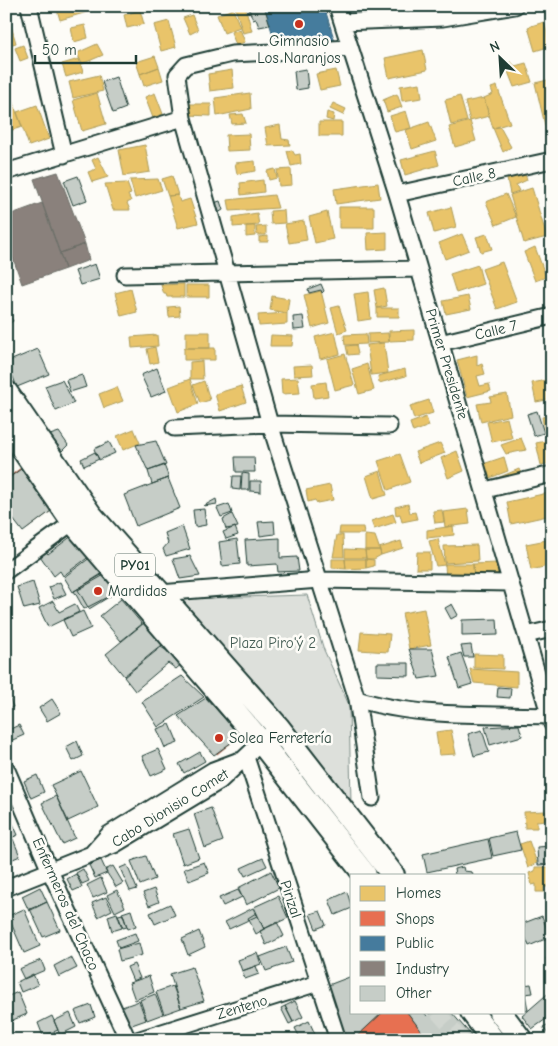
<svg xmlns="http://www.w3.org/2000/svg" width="558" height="1046" font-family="'Comic Neue',sans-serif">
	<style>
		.green { fill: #dde0db; stroke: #7e8e88 }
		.homes { fill: #e9c46a; stroke: #ac9c5a }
		.shops { fill: #e76f51; stroke: #ab6048 }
		.public { fill: #457b9d; stroke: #3a687e }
		.industry { fill: #8a817c; stroke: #6a6d66 }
		.building { fill: #c6cdc7; stroke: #1f3d34 }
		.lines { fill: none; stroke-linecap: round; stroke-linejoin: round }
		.minor-tunnel { stroke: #d1d6d0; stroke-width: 15; stroke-dasharray: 15 8; stroke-linecap: butt }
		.minor-casing { stroke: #1f3d34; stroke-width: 19 }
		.highway-casing { stroke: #1f3d34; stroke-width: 26 }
		.minor { stroke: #fdfcf7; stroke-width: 15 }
		.highway { stroke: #fdfcf7; stroke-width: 22 }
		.poi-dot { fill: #c8321e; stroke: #fdfcf7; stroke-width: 2 }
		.labels { text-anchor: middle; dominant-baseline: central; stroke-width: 5; stroke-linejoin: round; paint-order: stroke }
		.shield { fill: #fdfcf7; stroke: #62766e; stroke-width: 1 }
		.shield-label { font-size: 14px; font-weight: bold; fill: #1f3d34 }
		.poi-label { font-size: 15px; fill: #1f3d34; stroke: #fdfcf7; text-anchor: start }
		.street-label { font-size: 15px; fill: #1f3d34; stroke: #fdfcf7 }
		.park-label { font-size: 15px; fill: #455e55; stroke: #fdfcf7 }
	</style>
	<rect width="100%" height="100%" fill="#fdfcf7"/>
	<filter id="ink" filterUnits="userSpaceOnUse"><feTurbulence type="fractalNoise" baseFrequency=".02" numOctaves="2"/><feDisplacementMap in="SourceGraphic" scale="10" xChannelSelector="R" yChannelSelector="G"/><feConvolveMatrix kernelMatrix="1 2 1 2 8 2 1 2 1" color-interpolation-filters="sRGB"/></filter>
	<g filter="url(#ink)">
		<!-- green -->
		<path class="green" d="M307,595l17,55 25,55 2,99 -178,-205z"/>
		<!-- homes -->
		<path class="homes" d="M56,6h37l1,4 -34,10z
			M179,6h16l1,1 -16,3z
			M245,6l7,25 -9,2 -8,-26z
			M233,9l7,18 -16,6 -7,-18z
			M140,10l4,14 -17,4 -3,-13z
			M192,15l6,15 -8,4 -7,-16z
			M169,21l7,26 -15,4 -7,-26z
			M544,22l7,24 -16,5 -7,-24z
			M85,25l3,13 -14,4 -3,-14z
			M11,26l5,17 -10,3v-19z
			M240,29l5,13 -9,3 -5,-13z
			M97,44l6,11 -21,9 -5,-11z
			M23,45l5,13 -8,3 -5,-13z
			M6,49l6,14 -6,2z
			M423,50l4,20 -38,8 -4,-20z
			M155,56l4,11 -19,7 -4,-12z
			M79,59l4,13 -17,5 -4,-13z
			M511,62l4,4 11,-3 6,19 -18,5 -9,-23z
			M159,67l4,13 -19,6 -4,-12z
			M232,70l2,18 -24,3 -2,-17z
			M336,70l4,16 -20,4 -4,-16z
			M99,75l4,16 -30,7 -4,-16z
			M552,79v62l-3,1 -14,-59z
			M420,83l2,15 -20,3 -2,-15z
			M497,86l13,37 -17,5 -9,-30 9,-4 -2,-6z
			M97,93l9,31 -24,7 -9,-31z
			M155,93l8,21 -10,4 -8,-21z
			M250,93l1,16 -34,7 -2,-18z
			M397,94l5,13 -15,5 -4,-12z
			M460,96l7,25 -16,4 -6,-25z
			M484,98l5,18 -19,5 -5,-19z
			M12,100l10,27 -16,5v-30z
			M333,103l13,6 -3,6 -13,-6z
			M188,104h23v12l-23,-1z
			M37,105l12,34 -20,7 -12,-34z
			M406,111l5,17 -16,4 -5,-16z
			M327,112l7,2 -1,7 -7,-2z
			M243,114l3,9 -14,1 -2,-9z
			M470,121l6,20 -21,6 -6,-20z
			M319,122h23v14h-23z
			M429,122l7,19 -24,8 -6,-19z
			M280,125l2,14 7,1 1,5 -22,1 -3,-18z
			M500,127l11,20 -8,5 -10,-24z
			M249,134l1,16 -23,1 -1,-16z
			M145,145l5,27 -26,4 -5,-26z
			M292,150l3,5 5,-1 1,10 -10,2 -4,-15z
			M435,151l4,14 -34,10 -4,-15z
			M98,157l10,20 -16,5 -4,-10 8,-3 -4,-9z
			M255,161l1,10 -19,3 -2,-11z
			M275,169l2,9 -8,2 -2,-9z
			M291,169l1,16 -13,1 -2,-16z
			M525,173l2,7 -11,5 3,6 -9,3 -3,-15z
			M172,176l6,19 -10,1 -6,-17z
			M158,179l4,11 -27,8 -5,-18z
			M263,180l1,12 -23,3 -1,-12z
			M127,183l4,11 -3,1 3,6 -4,2 3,7h-17l-8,-26z
			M378,183l2,15 -44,6 -2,-15z
			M532,188l15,49 -23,6 -14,-48z
			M506,194l10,23 -20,8 -10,-23z
			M178,195l2,7 10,-3 8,24 -20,5 -10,-32z
			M274,195l4,13 -48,3 -2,-11z
			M339,207h35v21h-35z
			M451,207l5,20 -22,6 -5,-20z
			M284,210l1,13 -14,1 -1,-13z
			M327,212l6,27 -18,4 -6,-26z
			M257,213l2,12 -26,2v-10z
			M304,221l3,19 -18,3 -4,-19z
			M246,226h9v10l-9,1z
			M266,226v9h-9l-1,-8z
			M387,232v17l-19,1 -1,-17z
			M462,234l7,16 -24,9 -6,-16z
			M487,234l5,15 -11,3 -5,-15z
			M268,236v6h-9v-5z
			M535,247l11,30 -11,4 -11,-29z
			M502,262l15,40 -20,7 -15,-40z
			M478,265l5,19 -27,9 -6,-19z
			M184,284v13h-17l-1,-3h-2l-3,-9z
			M186,285h23v12h-23z
			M384,288l3,18 -10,2 -3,-18z
			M131,289l6,23 -16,4 -6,-23z
			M321,291l8,32 -17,5 -8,-33z
			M368,292l3,27 -13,2 -4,-27z
			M272,296l17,3 -2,14 -17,-3z
			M468,296l3,13 -25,5 -3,-13z
			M179,306l1,10 -11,1 -1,-10z
			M339,306l8,24 -9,3 -7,-25z
			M377,308h22v9h-22z
			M287,313v11l-28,2 -1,-11z
			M414,330v10l-25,1v-10z
			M186,332h24v16h-24z
			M335,332l5,22 -20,5 -5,-22z
			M388,333l1,9 -21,1v-9z
			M366,334l1,10 -22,1 -1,-10z
			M157,335l1,11 -26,2 -1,-11z
			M271,335l22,1 -1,10h-22z
			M384,343l4,30 -17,2 -4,-30z
			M356,345l2,9 -10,1 -2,-9z
			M155,347l3,15 -8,2 -3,-15z
			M184,348h31v12h-31z
			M345,354l9,31 -19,5 -8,-31z
			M477,355v11l5,-2 3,10 -8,2 3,10 9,-2 2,7 -24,6 -10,-37z
			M202,361l1,18h-13v-17z
			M367,364l7,26 -15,4 -7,-25z
			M312,365l1,10 -19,1 -1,-10z
			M405,369l1,7 -27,7 -1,-7z
			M298,378l2,15 -18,1 -1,-15z
			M190,379l8,25 -20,8 -9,-25z
			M552,379v20l-16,3 -4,-19z
			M204,381l6,19 -10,3 -7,-18z
			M326,382l2,14 -14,2 -2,-14z
			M241,386l5,16 -26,9 -5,-17z
			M117,387l6,14 -19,7 -5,-14z
			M507,394l4,21 -30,7 -4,-18 14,-2 -1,-5z
			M429,400l4,13 -19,6 -4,-13z
			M552,415v19l-7,1 -3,-18z
			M426,417l3,9 -16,6 -3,-9z
			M507,418l5,20 -20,4 -5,-20z
			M134,429l6,14 -17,7 -6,-14z
			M521,438l5,12 -20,4 -5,-9z
			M546,441l5,22 -10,2 -5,-22z
			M440,443l5,10 -26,10 -4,-11z
			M457,451l7,20 -16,7 -7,-20z
			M400,454l10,28 -22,8 -10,-29z
			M504,457l4,14 -21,8 -4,-15z
			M519,469l3,6 -25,10 -2,-6z
			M380,471l7,24 -14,4 -7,-23z
			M330,485l3,15 -16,3 -2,-3 -7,2 -2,-12z
			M552,492v23l-41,9 -4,-22z
			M408,504l2,9 5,-1 2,7 -15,3 -2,-8 -4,1 -1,-8z
			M468,509l2,15 -25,3 -2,-15z
			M442,510l2,12 -9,1 -2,-12z
			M393,514l3,8 -22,7 -3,-8z
			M453,526l1,9 -27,3v-8z
			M340,527h23l1,7h-25z
			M337,535h6l1,22h-11z
			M365,535l10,1 5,14h-15z
			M438,539l7,26 -9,1 -7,-25z
			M552,539v26l-21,5 -5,-26z
			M401,541l2,7 -22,7 -2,-7z
			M477,545l1,16 -33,2 -1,-17z
			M345,549l20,1 1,8h-21z
			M365,550h15l1,5 -7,4h-8z
			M417,552h13v17h-14z
			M332,559h13l1,10 -14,-1z
			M345,559h21v9l-20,1z
			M366,559l8,1v6l-8,2z
			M497,563l1,17 -24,1 -1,-17z
			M445,564h28l1,17h-28z
			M424,609l7,36 -22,4 -7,-36z
			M361,632l29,2 -2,18 -29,-2z
			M474,654l29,1v14l-29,-1z
			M470,669l47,3v15l-43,-4z
			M451,730l5,24 -17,1 -3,-23z
			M545,811v9l-8,1v7h-12l-1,-16z
			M529,841l8,22 -9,5 -8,-24z
			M535,867h17v20h-8v5h-8v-8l-4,1 -3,-12 6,-2z"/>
		<!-- shops -->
		<path class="shops" d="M21,468l31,42 -24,18 -22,-28v-21z
			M225,717l10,13 -3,12 -15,12 -15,-19z
			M383,1012h24l21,28h-75z"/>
		<!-- public -->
		<path class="public" d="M264,6h60l11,36 -59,3z"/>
		<!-- industry -->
		<path class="industry" d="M58,172l27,72 -25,9 -26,-74z
			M42,203l23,66 -43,15 -16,-46v-22z
			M85,244l4,16 -24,9 -5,-16z"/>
		<!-- building -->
		<path class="building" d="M264,6l6,19 -11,2 -3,-8 -3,1 -4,-11z
			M306,69l2,19 -12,2 -2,-19z
			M116,77l10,31 -13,5 -11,-31z
			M78,176l9,24 -14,5 -9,-24z
			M220,201l3,9 -5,3 -4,-10z
			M95,264l5,15 -20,6 -5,-14z
			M321,284l3,7 -2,2 -1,-3 -12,3 -1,-4z
			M6,310l7,11 -7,5z
			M303,316l2,13 -11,1 -1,-13z
			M38,349l11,25 -32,13 -10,-25z
			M157,368l9,23 -15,6 -10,-22z
			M82,375l4,12 -16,5 -4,-12z
			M62,380l12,23 -18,8 -11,-25z
			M537,411l7,22 -10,3 -7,-22z
			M59,432l9,13 -6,6 -12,-16z
			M156,441l10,24 -18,6 -12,-26z
			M109,442l6,11 -16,7 -5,-11z
			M95,452l4,7 -15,7 -3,-7z
			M235,457h19l1,15h-19z
			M164,465l5,13 -17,6 -4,-13z
			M21,469l30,42 -28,21 -17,-22v-30z
			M242,473l7,1v16h-8z
			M233,476h8l-1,14 -8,-1z
			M168,478l12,30 -44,18 -12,-31z
			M250,481h11v11l-11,-1z
			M216,499l1,5 -13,2 3,-2z
			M229,504l3,9 -11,4 -4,-9z
			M204,509l2,16 -11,2 -2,-17z
			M232,514l6,13 -12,2 -3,-10z
			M274,521l1,13 -15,2 -2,-14z
			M182,526l8,23 -24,7 -3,-7 5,-6 -3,-10z
			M235,527l3,8 -12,4 -3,-7z
			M73,535l17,21 -27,20 -3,-5 -6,5 -16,-23 6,-4 4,5z
			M280,538v20l17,-1 2,14 -21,1 -1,-8 -30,2 -2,-26z
			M237,539l3,25 -18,2 -3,-24z
			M190,556l10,20 -20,3 -7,-20z
			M91,557l12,16 -30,19 -9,-15z
			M103,574l14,18 -33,17 -10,-18z
			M106,574l11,18 -28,17 -11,-19z
			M33,582l7,23 -16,4 -7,-22z
			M60,582l6,12 -12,5 -5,-12z
			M121,599l21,25 -21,17 -21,-25z
			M53,601l6,11 16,-8 4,8 -31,15 -9,-19z
			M452,604l6,11 -7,4 -6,-11z
			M83,611l8,17 -20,9 -8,-17z
			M497,619l1,16 -36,1v-16z
			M144,623l18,22 -38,31 -18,-22z
			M471,645l2,12h-9l-3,-11z
			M161,647l23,15 -8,7 -8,-6 -33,28 -11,-14z
			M409,649h23l7,27 -20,3z
			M461,653l11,31 -13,4 -10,-31z
			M377,663h32v13l-32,-1z
			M182,676l22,21 -46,30 -16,-25z
			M498,687l13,1 -1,10 -13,-1z
			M9,697l4,10 -7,3v-12z
			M206,698l29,32 -3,12 -18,13 -36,-39z
			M52,699l9,14 -14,8 -8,-13z
			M170,724l8,19 -13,5 -8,-19z
			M19,725l5,10 -16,7 -2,-11z
			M519,725l3,11 -32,9 -5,-18z
			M482,730l7,22 -15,4 -6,-22z
			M77,741l6,15 -10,5 -7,-14z
			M158,749l9,20 -16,7 -9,-20z
			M200,752l5,9 -21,12 -5,-9z
			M81,771l17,36 -30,14 -17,-36z
			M37,775l7,17 -13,6 -7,-17z
			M56,796l19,42 -13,6 -20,-41z
			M211,808l12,33 -18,7 -11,-34z
			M9,815l9,20 -12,5v-24z
			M189,829l10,29 -16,6 -10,-30z
			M516,832l5,18 -28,6 -4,-18z
			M13,839l7,17 -14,6v-20z
			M488,839l4,19 -65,14 -4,-18z
			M552,846v18l-14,1 -1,-18z
			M146,856l9,23 -15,6 -9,-24z
			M263,858l4,8 -22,10 -4,-8z
			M101,860l6,13 -12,5 -6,-13z
			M204,862l5,11 -20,8 -5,-12z
			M127,865l10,24 -7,2 -10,-23z
			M113,866l10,17 -7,4 -11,-17z
			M463,867l1,4 8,1 1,3h-18l-1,-6z
			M83,869l6,12 -7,3 -6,-11z
			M271,871l8,17 -33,17 -8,-17z
			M76,874l6,13 -9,4 -6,-12z
			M101,878l6,14 -14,6 -6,-13z
			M40,887l7,15 -18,9 -7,-15z
			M154,889l5,13 -10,4 -6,-13z
			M117,890l8,17 -10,5 -8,-17z
			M238,890l4,7 -19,9 -4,-8z
			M347,892l5,16 -17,7 -6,-15z
			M278,896l10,22 -24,11 -10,-22z
			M106,897l6,13 -14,7 -6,-14z
			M47,902l13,28 -17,7 -13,-28z
			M170,904l5,11 -20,9 -5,-11z
			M253,908l4,8 -28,13 -4,-7z
			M24,909l16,37 -16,7 -16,-37z
			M131,910l5,16 -8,3 -6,-16z
			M320,911l6,14 -10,4 -6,-15z
			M117,913l5,15 -10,3 -4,-15z
			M256,913l8,16 -8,5 -8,-16z
			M123,914l4,13 -4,1 -5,-13z
			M542,916l8,21 -21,9 -5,-12v-11z
			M277,922l7,14 -18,9 -6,-14z
			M199,931l6,16 -17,8 -6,-16z
			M135,933l3,8 -19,7 -3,-8z
			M139,943l3,12 -22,6 -3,-12z
			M286,947l6,15 -26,9 -6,-14z
			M257,953l4,11 -19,7 -4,-11z
			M71,957l6,11 -18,9 -5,-11z
			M552,957v26l-6,-25z
			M41,960l4,10 -21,9 -5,-10z
			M134,964l6,14 -7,3 -6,-14z
			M256,966l3,8 -14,5 -3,-8z
			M192,967l12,34 -23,7 -11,-34z
			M33,974l5,11 -17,7 -4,-10z
			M149,976l5,16 -19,8 -6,-17z
			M352,976v36h31l-30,28h-9l-18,-54z
			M531,984l2,9 -8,1 3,16 -4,1v-26z
			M173,986l8,22 -17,6 -8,-22z
			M552,990v22l-4,2 1,3 -17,12 -10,-13z
			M18,992l9,22 -21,9v-26z
			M155,994l8,20 -16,6 -7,-20z
			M139,1001l7,19 -17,6 -7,-19z
			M295,1001l8,16 -10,5 -8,-16z
			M91,1005l4,12 -15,6 -5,-12z
			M285,1006l8,16 -4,2 -8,-16z
			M407,1012h17l3,4 4,-4h20l20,23 -6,5h-37z
			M70,1013l6,14 -16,8 -6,-14z
			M52,1016l6,14 -15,6 -5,-13z
			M309,1021l6,13 -14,6 -6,-12z
			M551,1023l1,17h-4l3,-2 -8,-11z"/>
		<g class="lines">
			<!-- minor-tunnel -->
			<path class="minor-tunnel" d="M437,1012l25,28"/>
			<defs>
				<path id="minor" d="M29,6l35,149
					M337,6l60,188 155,530
					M342,22l101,-4 72,-12
					M350,48l-118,6 -46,11 -9,10 6,43 87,306 87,275 15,99
					M6,172l177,-54
					M397,194l155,-34
					M125,275l294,-6
					M440,343l112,-27
					M174,428l96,-4 119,2
					M485,490l67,-16
					M6,571l67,-49
					M160,593l159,-13 192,3
					M526,635l26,-6
					M357,699c58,19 131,15 193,17
					M246,757l92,283
					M6,768l44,103 78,169
					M93,852l16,-18 104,-64 24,-9
					M6,888l108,-43 106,-64 48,-45
					M137,1040l181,-57"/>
				<path id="highway" d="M6,392l84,122 188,213 115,148
					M6,425l67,97 188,220 104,133
					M472,1012l21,28
					M500,1012l21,28"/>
			</defs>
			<!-- minor casing -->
			<use href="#minor" class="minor-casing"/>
			<!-- highway casing -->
			<use href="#highway" class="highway-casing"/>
			<!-- minor -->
			<use href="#minor" class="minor"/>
			<!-- highway -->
			<use href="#highway" class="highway"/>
		</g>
	</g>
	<!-- markers -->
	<g class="poi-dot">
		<circle cx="299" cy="24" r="5"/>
		<circle cx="98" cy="591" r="5"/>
		<circle cx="219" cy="738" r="5"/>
	</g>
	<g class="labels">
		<!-- shield labels -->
		<rect class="shield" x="115" y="553.5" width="40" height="23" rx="4"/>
		<g class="shield-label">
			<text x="135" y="565">PY01</text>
		</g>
		<!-- poi labels -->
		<g class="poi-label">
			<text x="299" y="41" text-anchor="middle">Gimnasio<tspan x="299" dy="17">Los Naranjos</tspan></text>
			<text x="108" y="591">Mardidas</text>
			<text x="229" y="738">Solea Ferretería</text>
		</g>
		<!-- street labels -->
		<g class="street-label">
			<text transform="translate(474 177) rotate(-12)">Calle 8</text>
			<text transform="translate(496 330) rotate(-14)">Calle 7</text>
			<text transform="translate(447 364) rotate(73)">Primer Presidente</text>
			<text transform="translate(170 808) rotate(-32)">Cabo Dionisio Comet</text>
			<text transform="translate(291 899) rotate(72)">Pirizal</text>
			<text transform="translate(66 904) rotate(66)">Enfermeros del Chaco</text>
			<text transform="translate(242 1007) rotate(-17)">Zenteno</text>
		</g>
		<!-- park labels -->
		<g class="park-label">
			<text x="273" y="643">Plaza Piro'ý 2</text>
		</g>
	</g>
	<!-- margin -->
	<rect width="558" height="1046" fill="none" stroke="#fdfcf7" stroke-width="25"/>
	<rect x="12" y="12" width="533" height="1021" fill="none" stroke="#1f3d34" stroke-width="2" filter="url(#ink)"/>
	<!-- legend -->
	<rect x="350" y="874" width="175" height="140" fill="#fdfcf7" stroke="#a4b0a9"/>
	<rect x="360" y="886" width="25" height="15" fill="#e9c46a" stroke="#a4b0a9"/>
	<text x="396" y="898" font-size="15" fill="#1f3d34">Homes</text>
	<rect x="360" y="911" width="25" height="15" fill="#e76f51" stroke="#a4b0a9"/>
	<text x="396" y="924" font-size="15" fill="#1f3d34">Shops</text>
	<rect x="360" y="936" width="25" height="15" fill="#457b9d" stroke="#a4b0a9"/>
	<text x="396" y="948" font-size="15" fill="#1f3d34">Public</text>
	<rect x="360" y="961" width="25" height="15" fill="#8a817c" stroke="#a4b0a9"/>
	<text x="396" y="974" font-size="15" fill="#1f3d34">Industry</text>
	<rect x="360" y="986" width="25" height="15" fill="#c6cdc7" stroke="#a4b0a9"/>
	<text x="396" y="998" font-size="15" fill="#1f3d34">Other</text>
	<!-- north arrow -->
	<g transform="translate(500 58) rotate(335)" stroke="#fdfcf7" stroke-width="4" paint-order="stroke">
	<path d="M0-4L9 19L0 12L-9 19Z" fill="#1f3d34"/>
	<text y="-8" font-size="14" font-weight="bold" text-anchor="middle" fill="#1f3d34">N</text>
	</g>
	<!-- scale -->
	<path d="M35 55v8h101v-8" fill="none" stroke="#1f3d34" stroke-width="2.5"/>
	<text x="42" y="55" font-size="15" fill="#1f3d34" stroke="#fdfcf7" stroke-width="4" paint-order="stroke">50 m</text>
</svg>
